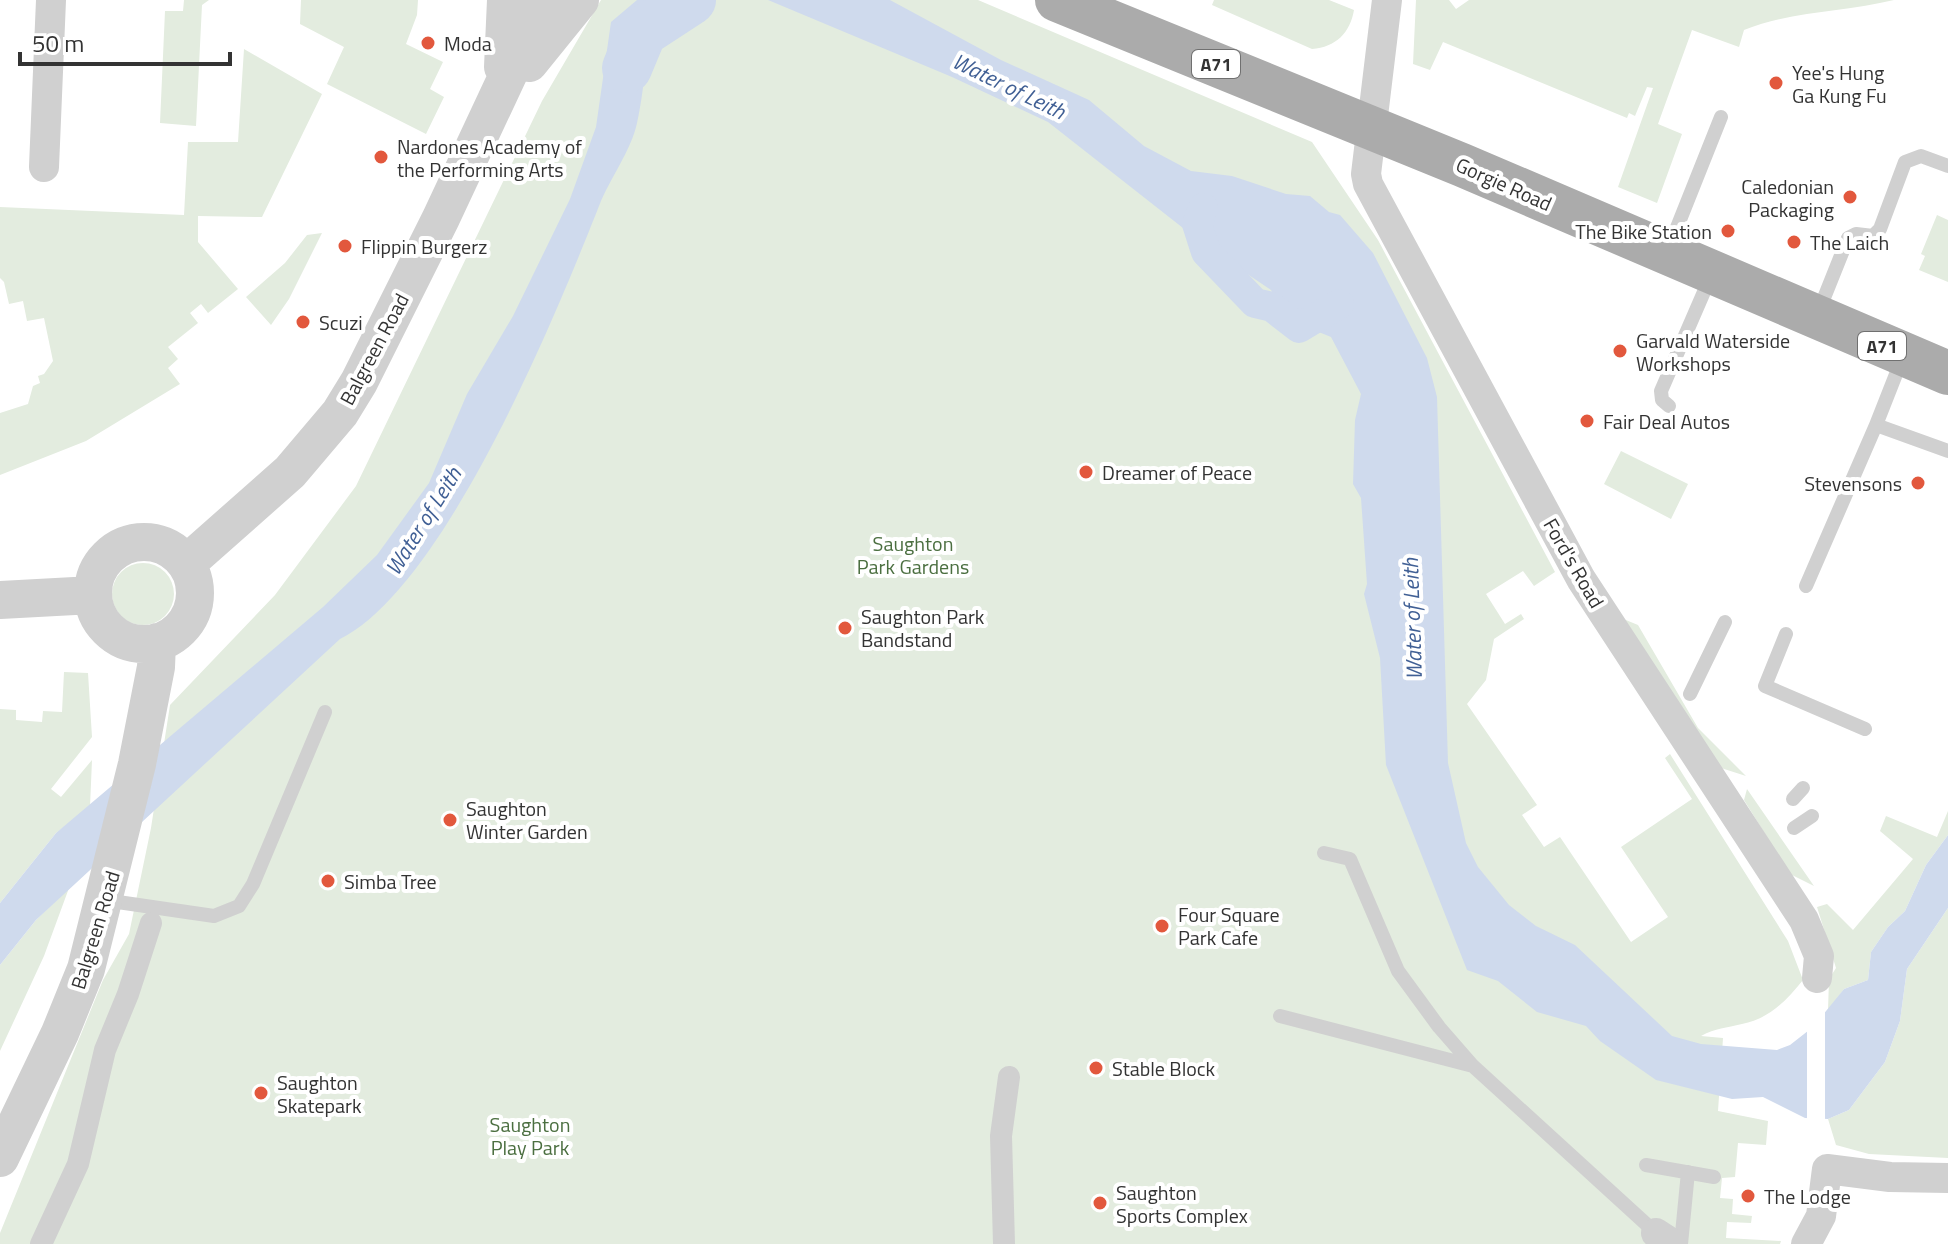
<svg xmlns="http://www.w3.org/2000/svg" width="1948" height="1244" font-family="'Titillium Web',sans-serif">
	<style>
		.green { fill: #e3ecdf }
		.water { fill: #cfdaed }
		.pier { fill: #fff }
		.lines { fill: none; stroke-linecap: round; stroke-linejoin: round }
		.canal { stroke: #cfdaed; stroke-width: 30 }
		.river { stroke: #cfdaed; stroke-width: 50 }
		.service { stroke: #d0d0d0; stroke-width: 14 }
		.pedestrian { stroke: #d0d0d0; stroke-width: 22 }
		.minor { stroke: #d0d0d0; stroke-width: 30 }
		.tertiary { stroke: #d0d0d0; stroke-width: 38 }
		.primary { stroke: #ababab; stroke-width: 44 }
		.poi-dot { fill: #e2583d; stroke: #fff; stroke-width: 3 }
		.labels { text-anchor: middle; dominant-baseline: central; stroke-width: 8; stroke-linejoin: round; paint-order: stroke }
		.shield { fill: #fff; stroke: #707070; stroke-width: 2 }
		.shield-label { font-size: 18px; font-weight: bold; fill: #333 }
		.poi-label { font-size: 20px; fill: #333; stroke: #fff; text-anchor: start }
		.street-label { font-size: 20px; fill: #333; stroke: #fff }
		.park-label { font-size: 20px; fill: #4b6f40; stroke: #fff }
		.water-label { font-size: 22px; font-style: italic; fill: #416095; stroke: #fff }
	</style>
	<rect width="100%" height="100%" fill="#fff"/>
	<!-- green -->
	<path class="green" d="M184,0h25l-7,5 -6,121 -36,-3 5,-112h18z
		M301,0h117l-1,15 -11,29 37,18 -13,27 14,8 -18,37 -99,-50 17,-37 -44,-23z
		M601,0h377l334,142 66,98 177,332 -21,14 -11,-15 -37,23 19,30 16,-10 3,5 -30,20 -8,41 -19,24 70,101 -15,10 22,32 16,-10 71,105 37,-25 -47,-70 71,-48 -27,-41 5,-4 118,187 15,39c-17,21 -34,39 -61,44 -16,4 -26,4 -41,12l22,2 -5,73 50,10 -2,24 -28,-2 -3,34 -13,1 -2,20 13,1 -1,15 20,2 -1,7 -24,-1 -1,16 55,3 -1,3h-1780v-11l103,-253 26,-46 22,-106 19,-123 105,-110 81,-109 186,-385z
		M1214,0h115l25,10c-4,23 -18,37 -42,39l-100,-44z
		M1416,0h33l7,9 13,-9h425c-49,12 -103,11 -150,30l-5,17 -47,-17 -34,94 24,10 -25,69 -39,-16 35,-99 -6,-1 -12,29 -6,-3 -2,5 -184,-76 -13,28 -17,-6z
		M244,49l78,45 -60,123 -64,-1v26l40,47 -30,24 -7,-9 -11,9 8,10 -30,24 10,12 -10,9 12,16 -94,57 -86,34v-62l28,-9 5,-18 7,-3 -2,-7 6,-2 9,-13 -9,-43 -17,3 -4,-20 -14,3 -5,-22 -4,-4v-71l184,8 4,-73h50z
		M1937,215l11,5v62l-29,-12 6,-14 -4,-2z
		M322,233l-33,66 -18,26 -25,-28 39,-34 22,-28z
		M1621,451l67,33 -17,35 -67,-35z
		M112 594a31 31 0 1 1 62 0a31 31 0 1 1-62 0Z
		M1621,618l17,7 60,103 48,48 -25,-8z
		M64,672l24,1 4,64 -41,52 10,8 31,-37 -2,47 -34,26 -56,70v-194l16,1v10l26,2 1,-11 19,1z
		M1747,789l67,97 -24,-12 -46,-74z
		M1948,811v24l-22,30 -21,46 -17,16 -17,25 -3,28 -24,9 -16,22 1,-32 7,-11 -19,-61 10,-3 26,26 60,-71 -33,-28 6,-15 51,21z
		M69,888l-25,68 -44,95v-86l36,-45z
		M1948,908v250l-79,-4 -33,-9 -8,-26 21,-9 36,-48 15,-41 7,-52z"/>
	<!-- water -->
	<path class="water" d="M637,0h18l18,30 -4,3 2,6 -24,17c-3,22 -5,45 -10,67 -6,28 -27,55 -38,83 -43,109 -154,381 -259,433l-304,281 -36,45v-62l56,-70 267,-226 54,-52 52,-72 38,-89 46,-78 57,-117 26,-72 15,-105z
		M768,0h122l111,60 88,40 55,46 47,25 41,5 54,18 24,2 19,16 11,3 33,38 54,105 10,39 11,366 18,80 12,24 31,38 27,21 39,19 97,91 29,8 76,6 13,-5 23,-18 31,-38 24,-9 3,-28 17,-25 17,-16 21,-46 22,-30v73l-41,61 -7,52 -15,41 -36,48 -21,9 -23,-1 -42,-21 -31,2 -76,-19 -56,-39 -14,-15 -49,-14 -39,-31 -31,-11 -81,-205 -6,-107 -16,-64 3,-10 -6,-86 -8,-14 2,-64 6,-26 -30,-57 -27,-11 -28,-26 -5,-10 -46,-31 -8,-12h-25l-9,-19 -135,-106 -96,-45z"/>
	<!-- pier -->
	<path class="pier" d="M1825,1008v115l-18,-1v-96z"/>
	<g class="lines">
		<!-- canal -->
		<path class="canal" d="M1203,208l-6,16 9,28 49,51 17,4 27,21 40,-24"/>
		<!-- river -->
		<path class="river" d="M627,68l15,-36 49,-32"/>
		<!-- service -->
		<path class="service" d="M1668,250l53,-133
			M1818,313l30,-75 8,-4 17,2 7,-7 25,-67 16,-6 27,10
			M1902,359l-26,66 72,26
			M1669,406l-7,-6 -1,-9 49,-113
			M1806,586l70,-161
			M1786,634l-21,52 100,43
			M1690,694l35,-72
			M1793,799l10,-11
			M1794,828l18,-12
			M1324,853l26,6 48,112 41,56 34,39 183,167
			M104,900l110,16 25,-10 14,-22 72,-172
			M1280,1016l193,50
			M1646,1165l68,12
			M1681,1244l7,-72"/>
		<!-- pedestrian -->
		<path class="pedestrian" d="M41,1244l37,-80 27,-114 23,-56 23,-71
			M1004,1244l-3,-108 8,-59"/>
		<!-- minor -->
		<path class="minor" d="M1387,0l-21,174 2,10 213,395 223,341 15,36 -2,22
			M44,167l7,-167
			M1656,1233l17,11
			M1806,1244l15,-28 6,-47 63,8 58,1"/>
		<!-- tertiary -->
		<path class="tertiary" d="M529,63l51,-63
			M503,67l3,-67
			M93 593a51 51 0 1 1 102 0a51 51 0 1 1-102 0Z
			M186,564l104,-92 50,-59 19,-31 82,-164 102,-218
			M0,600l93,-5
			M0,1158l60,-125 26,-64 51,-205 19,-97 1,-25"/>
		<!-- primary -->
		<path class="primary" d="M1057,0l405,165 486,208"/>
	</g>
	<!-- markers -->
	<g class="poi-dot">
		<circle cx="428" cy="43" r="8"/>
		<circle cx="1776" cy="83" r="8"/>
		<circle cx="381" cy="157" r="8"/>
		<circle cx="1850" cy="197" r="8"/>
		<circle cx="1728" cy="231" r="8"/>
		<circle cx="1794" cy="242" r="8"/>
		<circle cx="345" cy="246" r="8"/>
		<circle cx="303" cy="322" r="8"/>
		<circle cx="1620" cy="351" r="8"/>
		<circle cx="1587" cy="421" r="8"/>
		<circle cx="1086" cy="472" r="8"/>
		<circle cx="1918" cy="483" r="8"/>
		<circle cx="845" cy="628" r="8"/>
		<circle cx="450" cy="820" r="8"/>
		<circle cx="328" cy="881" r="8"/>
		<circle cx="1162" cy="926" r="8"/>
		<circle cx="1096" cy="1068" r="8"/>
		<circle cx="261" cy="1093" r="8"/>
		<circle cx="1748" cy="1196" r="8"/>
		<circle cx="1100" cy="1203" r="8"/>
	</g>
	<g class="labels">
		<!-- shield labels -->
		<g class="shield">
			<rect x="1192" y="50" width="48" height="28" rx="6"/>
			<rect x="1858" y="332" width="48" height="28" rx="6"/>
		</g>
		<g class="shield-label">
			<text x="1216" y="64">A71</text>
			<text x="1882" y="346">A71</text>
		</g>
		<!-- poi labels -->
		<g class="poi-label">
			<text x="444" y="43">Moda</text>
			<text x="1792" y="72">Yee's Hung<tspan x="1792" dy="23">Ga Kung Fu</tspan></text>
			<text x="397" y="146">Nardones Academy of<tspan x="397" dy="23">the Performing Arts</tspan></text>
			<text x="1834" y="186" text-anchor="end">Caledonian<tspan x="1834" dy="23">Packaging</tspan></text>
			<text x="1712" y="231" text-anchor="end">The Bike Station</text>
			<text x="1810" y="242">The Laich</text>
			<text x="361" y="246">Flippin Burgerz</text>
			<text x="319" y="322">Scuzi</text>
			<text x="1636" y="340">Garvald Waterside<tspan x="1636" dy="23">Workshops</tspan></text>
			<text x="1603" y="421">Fair Deal Autos</text>
			<text x="1102" y="472">Dreamer of Peace</text>
			<text x="1902" y="483" text-anchor="end">Stevensons</text>
			<text x="861" y="616">Saughton Park<tspan x="861" dy="23">Bandstand</tspan></text>
			<text x="466" y="808">Saughton<tspan x="466" dy="23">Winter Garden</tspan></text>
			<text x="344" y="881">Simba Tree</text>
			<text x="1178" y="914">Four Square<tspan x="1178" dy="23">Park Cafe</tspan></text>
			<text x="1112" y="1068">Stable Block</text>
			<text x="277" y="1082">Saughton<tspan x="277" dy="23">Skatepark</tspan></text>
			<text x="1116" y="1192">Saughton<tspan x="1116" dy="23">Sports Complex</tspan></text>
			<text x="1764" y="1196">The Lodge</text>
		</g>
		<!-- street labels -->
		<g class="street-label">
			<text transform="translate(1504 184) rotate(24)">Gorgie Road</text>
			<text transform="translate(374 349) rotate(-62)">Balgreen Road</text>
			<text transform="translate(1574 563) rotate(60)">Ford's Road</text>
			<text transform="translate(95 930) rotate(-73)">Balgreen Road</text>
		</g>
		<!-- park labels -->
		<g class="park-label">
			<text x="913" y="543">Saughton<tspan x="913" dy="23">Park Gardens</tspan></text>
			<text x="530" y="1124">Saughton<tspan x="530" dy="23">Play Park</tspan></text>
		</g>
		<!-- water labels -->
		<g class="water-label">
			<text transform="translate(1009 86) rotate(26)">Water of Leith</text>
			<text transform="translate(423 521) rotate(-58)">Water of Leith</text>
			<text transform="translate(1412 619) rotate(-92)">Water of Leith</text>
		</g>
	</g>
	<!-- scale -->
	<path d="M20 52v12h210v-12" fill="none" stroke="#333333" stroke-width="4"/>
	<text x="32" y="52" font-size="24" fill="#333333" stroke="#ffffff" stroke-width="6" paint-order="stroke">50 m</text>
</svg>
